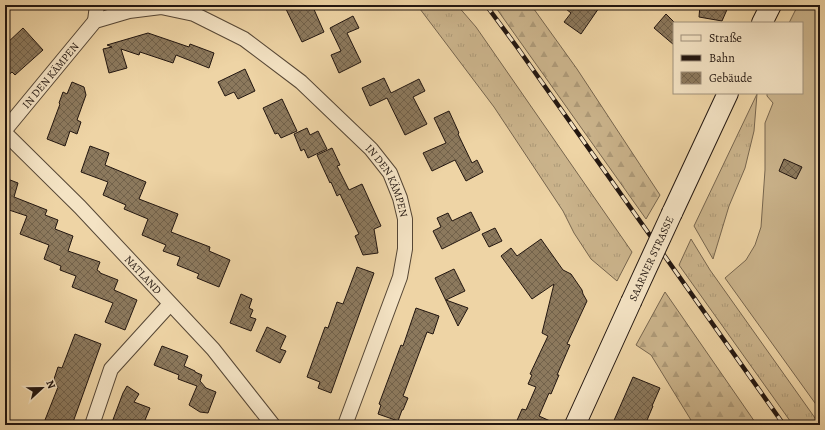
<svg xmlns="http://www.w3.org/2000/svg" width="825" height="430" font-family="Alegreya,serif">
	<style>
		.grass { fill: url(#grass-tufts); stroke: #76654e }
		.forest { fill: url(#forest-firs); stroke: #76654e }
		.garden { fill: #cbb48c; stroke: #76654e }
		.building { fill: url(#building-cross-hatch); stroke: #221610 }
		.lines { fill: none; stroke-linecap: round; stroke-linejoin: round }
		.street-casing { stroke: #554635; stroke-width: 16 }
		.secondary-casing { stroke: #221610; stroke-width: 22 }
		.street { stroke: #f4e3c4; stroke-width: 14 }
		.secondary { stroke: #f4e3c4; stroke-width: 20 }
		.rail-casing { stroke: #221610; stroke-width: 4.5 }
		.rail { stroke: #f4e3c4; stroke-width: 3; stroke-dasharray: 9; stroke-linecap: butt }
		.secondary-bridge-casing { stroke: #221610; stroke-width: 22; stroke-linecap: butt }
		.secondary-bridge { stroke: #f4e3c4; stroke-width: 20 }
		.labels { text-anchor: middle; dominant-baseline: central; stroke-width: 3; stroke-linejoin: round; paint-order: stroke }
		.street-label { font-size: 11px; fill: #221610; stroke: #f4e3c4 }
	</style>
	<defs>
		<pattern id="grass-tufts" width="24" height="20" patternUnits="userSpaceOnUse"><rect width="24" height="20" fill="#cbb48c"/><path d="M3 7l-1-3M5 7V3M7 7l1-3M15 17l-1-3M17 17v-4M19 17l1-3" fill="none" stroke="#ae9a78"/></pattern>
		<pattern id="forest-firs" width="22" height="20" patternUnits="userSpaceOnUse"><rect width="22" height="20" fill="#cbb48c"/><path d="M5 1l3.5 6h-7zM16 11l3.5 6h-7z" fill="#ae9a78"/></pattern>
		<pattern id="building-cross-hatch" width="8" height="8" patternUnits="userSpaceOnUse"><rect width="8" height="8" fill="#8c795d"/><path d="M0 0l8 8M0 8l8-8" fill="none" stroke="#72624b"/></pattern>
	</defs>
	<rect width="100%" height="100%" fill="#eed4a5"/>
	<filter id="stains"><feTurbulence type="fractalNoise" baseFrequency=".005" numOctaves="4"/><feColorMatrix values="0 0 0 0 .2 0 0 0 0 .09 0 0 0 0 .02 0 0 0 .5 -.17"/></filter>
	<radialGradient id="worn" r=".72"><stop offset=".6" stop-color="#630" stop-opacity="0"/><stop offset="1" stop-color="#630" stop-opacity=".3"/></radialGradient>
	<!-- grass -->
	<path class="grass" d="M417,5h40l19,22 156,225 -15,29 -26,-22 -17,-26 -11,-22 -69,-104z
		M757,94l-3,37 -9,37 -16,38 -16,53 -19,-33z
		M691,239l19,31 110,155h-27l-114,-160z"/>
	<!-- forest -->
	<path class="forest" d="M494,5h37l46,64 83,126 -14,24z
		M665,292l92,133h-63l-43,-70 -15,-10z"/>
	<!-- garden -->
	<path class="garden" d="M798,5h22v405l-95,-132 21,-18 9,-15 6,-18 4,-57v-47l8,-20 -6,-7v-3h35v-70h-13z"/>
	<!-- building -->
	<path class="building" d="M284,5h28l12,27 -22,10z
		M561,5h40l-20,29 -17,-12 7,-9z
		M700,5h29l-7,16 -23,-4z
		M666,14l8,8v23l-20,-17z
		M353,16l6,12 -12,5 14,29 -22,11 -8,-18 10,-4 -11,-23z
		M23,28l20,22 -28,25 -3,-3 -7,6v-33z
		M148,33l41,14 1,-3 24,9 -5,15 -33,-13 -3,8 -33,-11 -1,3 -18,-6 6,19 -18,5 -6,-24 9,-2 -5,-2z
		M245,69l10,22 -17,8 -4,-7 -9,4 -7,-14z
		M384,78l7,15 28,-14 6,12 -12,6 14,27 -22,11 -18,-37 -17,8 -8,-18z
		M72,82l12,5 2,8 -9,25 4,2 -4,12 -7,-3 -5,15 -18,-7 13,-35 -1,-1 4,-11 4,2z
		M282,99l15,32 -16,7 -3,-5 -3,1 -12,-26z
		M449,111l10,22 -1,1 14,29 5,-3 6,12 -17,9 -11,-21 -23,11 -9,-18 23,-10 -12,-25z
		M307,128l3,7 8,-4 9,18 -19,9 -4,-9 -3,2 -7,-17z
		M90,146l19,7 -4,12 41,17 -7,17 39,15 -7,18 39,15 -1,4 21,9 -11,27 -22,-9 2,-4 -22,-9 3,-8 -17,-6 3,-6 -24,-10 6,-16 -24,-10 2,-4 -23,-10 5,-13 -27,-10z
		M332,148l8,17 -3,1 12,24 13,-6 19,42 -7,3 4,24 -15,2 -8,-19 4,-2 -19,-40 -3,2 -6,-14 -1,1 -13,-28z
		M784,159l18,8 -6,12 -17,-8z
		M5,178l13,5 -4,14 33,13 -2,5 13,5 -3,9 18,7 -5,15 32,11 -3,8 3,2v1l18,7 -4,10 23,10 -12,30 -20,-8 8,-19 -41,-16 4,-11 -16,-6 1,-4 -17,-7 5,-14 -29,-11 7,-18 -18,-6 -1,6 -3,-1z
		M471,212l9,18 -38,19 -9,-18 8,-4 -4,-9 11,-5 4,8z
		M495,228l7,13 -13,6 -7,-13z
		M541,239l22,31 8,4 11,16 1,4 4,7 -20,43 3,1 -13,30h2l-8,19 -2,-1 -10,23 20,9h-44l7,-16 4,1 10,-23 -8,-3 4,-9 -2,-1 18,-38 -6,-3 12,-49 -22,15 -31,-43 10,-8 6,8z
		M357,267l17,6 -43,120 -13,-5 2,-6 -13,-5 18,-50 3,1 9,-26 6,2z
		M454,269l11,22 -19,9 22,8 -10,18 -23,-48z
		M241,294l11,5 -3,9 4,2 -3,7 6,2 -5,12 -21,-8z
		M416,308l23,8 -6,18 -6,-2 -24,64 5,2 -5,12h-1l-4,11 -20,-7 3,-9 -2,-1 22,-59 2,1z
		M267,327l19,9 -6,13 6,2 -6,12 -24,-12z
		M75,334l26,10 -29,81h-29l15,-38 -6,-2 6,-18 4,1z
		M162,346l26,10 -4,10 11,5v1l7,3 -2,6 6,7 10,4 -8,21 -8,-1 -11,-7 8,-19 -19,-7 1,-4 -25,-10z
		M633,377l27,11 -8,18h1l-8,19h-33z
		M127,386l12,8 -5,8 16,6 -7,17h-32l12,-32z"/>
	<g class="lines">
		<defs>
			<g id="street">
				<path d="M95,21l2,-16"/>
				<path id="s1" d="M5,130l90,-109 34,-10 32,-4 33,7 50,25 57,43 70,67 19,24 10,25 5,21v30l-5,28 -55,148"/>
				<path id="s2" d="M5,133l75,74 133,142 60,76"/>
				<path d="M92,425l19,-56 59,-65"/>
			</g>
			<path id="secondary" d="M762,23l9,-18
				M672,213l56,-120
				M575,425l56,-123"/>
		</defs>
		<!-- street casing -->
		<use href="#street" class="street-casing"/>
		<!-- secondary casing -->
		<use href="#secondary" class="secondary-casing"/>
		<!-- street -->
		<use href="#street" class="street"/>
		<!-- secondary -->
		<use href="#secondary" class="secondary"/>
		<defs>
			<path id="rail" d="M486,5l31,42 267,378"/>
		</defs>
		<!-- rail casing -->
		<use href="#rail" class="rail-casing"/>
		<!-- rail -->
		<use href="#rail" class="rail"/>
		<defs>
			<g id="secondary-bridge">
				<path id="s3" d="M631,302l41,-89"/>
			</g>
		</defs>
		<!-- secondary-bridge casing -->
		<use href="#secondary-bridge" class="secondary-bridge-casing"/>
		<!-- secondary-bridge -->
		<use href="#secondary-bridge" class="secondary-bridge"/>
	</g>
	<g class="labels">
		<!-- street labels -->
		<g class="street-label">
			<text stroke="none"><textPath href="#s1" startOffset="71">IN DEN KÄMPEN</textPath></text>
			<text stroke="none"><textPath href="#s1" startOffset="503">IN DEN KÄMPEN</textPath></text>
			<text stroke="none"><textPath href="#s3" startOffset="48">SAARNER STRASSE</textPath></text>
			<text stroke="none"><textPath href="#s2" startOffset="198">NATLAND</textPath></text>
		</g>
	</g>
	<!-- margin -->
	<rect width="825" height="430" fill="none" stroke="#eed4a5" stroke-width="20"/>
	<rect x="6" y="6" width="813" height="418" fill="none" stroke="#221610" stroke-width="2"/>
	<rect x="10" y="10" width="805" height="410" fill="none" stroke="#221610"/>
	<!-- legend -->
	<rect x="673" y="22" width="130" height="72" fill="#f4e3c4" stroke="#a0917c"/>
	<rect x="681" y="35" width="20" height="6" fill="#f4e3c4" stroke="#a0917c"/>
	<text x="709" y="42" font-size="12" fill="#221610">Straße</text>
	<rect x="681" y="55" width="20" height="6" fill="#221610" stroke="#a0917c"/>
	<text x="709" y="62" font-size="12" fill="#221610">Bahn</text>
	<rect x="681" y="72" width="20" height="12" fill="url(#building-cross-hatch)" stroke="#a0917c"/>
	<text x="709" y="82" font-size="12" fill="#221610">Gebäude</text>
	<!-- north arrow -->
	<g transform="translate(42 388) rotate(68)" stroke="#f4e3c4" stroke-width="3" paint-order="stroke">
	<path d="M0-3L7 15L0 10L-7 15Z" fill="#221610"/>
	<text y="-6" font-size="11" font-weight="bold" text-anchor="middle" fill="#221610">N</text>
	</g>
	<rect width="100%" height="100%" filter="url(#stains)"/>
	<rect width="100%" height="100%" fill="url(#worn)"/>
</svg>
